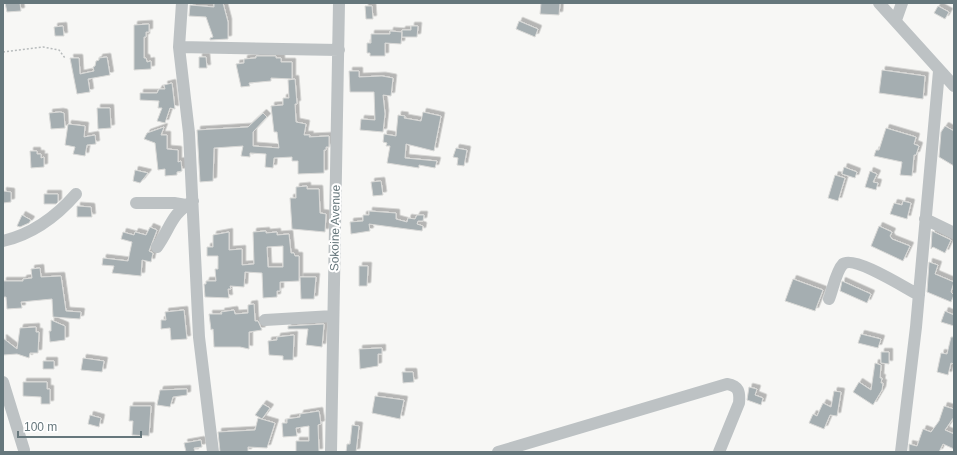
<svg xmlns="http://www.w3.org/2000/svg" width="957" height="455" font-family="Helvetica,sans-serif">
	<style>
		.building { fill: #a5aeb1; stroke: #d9d9d7; fill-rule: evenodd; filter: url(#shadow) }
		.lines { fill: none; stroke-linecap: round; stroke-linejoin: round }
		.path { stroke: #b7bbbc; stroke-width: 1.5; stroke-dasharray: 2 2; stroke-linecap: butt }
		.minor { stroke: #bdc2c4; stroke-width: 12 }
		.labels { text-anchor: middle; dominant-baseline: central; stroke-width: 4; stroke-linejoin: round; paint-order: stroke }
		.street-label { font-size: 12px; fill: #66777c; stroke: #fff }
	</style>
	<defs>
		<filter id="shadow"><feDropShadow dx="3.5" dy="-3.5" stdDeviation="0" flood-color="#0004"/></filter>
	</defs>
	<rect width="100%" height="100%" fill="#f7f7f5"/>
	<!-- building -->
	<path class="building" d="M5,3h15l1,8 -14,1z
		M214,3h9l5,19v17l-18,1v-2l3,-1 -7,-20 -17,-1 1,-11 24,2z
		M541,3h19l-1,12 -19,-1z
		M365,6h7l1,13h-7z
		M938,6l11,6 -4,7 -11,-6z
		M519,21l19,8 -3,8 -19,-8z
		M149,24v8h-3v5h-2v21h2l1,4 4,-1v8l-17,1v-45z
		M63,26l1,10h-9l-1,-9z
		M411,26h7l-1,11h-15v-7h9z
		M390,31l12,1 -1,12 -16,-1v13h-15v-3h-3v-10h4v-9h19z
		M256,56h20v2h5v4h11v17l-21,-1v3l-22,2 1,3 -9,1 -5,-23 8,-1v-4l12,-1z
		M107,57l3,18 -22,4 2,13 -13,2 -7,-36h9l1,16 14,-3 -1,-4 2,-1 1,-5 3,-1v-2z
		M199,57h7l1,11h-8z
		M882,70l43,6 -2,23 -44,-6z
		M349,71h10v6l23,-1 11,2 -2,18 -8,-1 2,19 -2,18 -23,-2 1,-11 14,1 -1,-28h-24z
		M295,79l2,25h-2l1,18 10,2 -2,11h6l-1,2 20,-1v11h-3v3h-2v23l-26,1v-13h-6v-4l-18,1 -1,10 -8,-1 1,-13 -16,-1v4l-9,-1 2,-10 -29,2 -1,33 -13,1 -3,-52 51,-3 15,-14 4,4 -14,15v14l26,2 -2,-16h-3l-3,-26 12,-1v-7h6l-1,-18z
		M172,83l3,26 -5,-1 -5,15 -8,-2 5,-13h-4l1,-7 -19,-1v-7h17l2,-4h6l-1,-4z
		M97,108h13l1,20 -13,1z
		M60,112l4,1 1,15 -14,1 -2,-16z
		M423,112l18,4 -7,35 -28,-7 -1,14 32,3 -2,7 -16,-3v3l-32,-5 3,-17h-4l1,-3 -4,-1 1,-8 12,2 2,-21 7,1 -1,2 17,3z
		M68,124l17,2 -1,11 11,-2 1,9 -9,1 -2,11 -12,-2 2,-7 -10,-2z
		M945,126l9,5v35l-15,-9 2,-25z
		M164,127l-3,8h6v14l11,1v12l3,-1 1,10 -5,1v3l-12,1v-7l-7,1 -3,-27 -11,-4 3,-6z
		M886,128l30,9 -2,7 5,2 -3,9h-2l-2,21 -12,-1 2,-13 -28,-6 2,-6h3z
		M456,148l11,2 -3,16 -7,-1 1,-7 -5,-1z
		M30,151h7v3h4v4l3,-1v10l-13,1z
		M844,167l13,5 -2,6 -13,-4z
		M135,170l13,3 -8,10 -7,-2z
		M870,171l7,3 -4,8 5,1 -2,7 -11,-3z
		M835,175l10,3 -7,23 -10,-3z
		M381,181l2,14 -10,1 -2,-14z
		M307,186v3h12l1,24 6,1 -1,18 -33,-3 -2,-31h6v-11z
		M3,191l8,1v10l-8,1z
		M44,194h14v8l-2,2h-12z
		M903,201l8,2 -4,16 -17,-5 4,-11 8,2z
		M77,206l14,1 1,10h-15z
		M369,211l27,2v6l11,3 1,-4 7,1 2,-4h7l-1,6h-5l-1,3 6,2 -1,5 -53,-7 1,7 -19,3 -1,-12 13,-1v-6h6z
		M22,215l9,5 -2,3 -9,4 -3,-1z
		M879,226l13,6 -2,4 2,3 18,7 -7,15 -32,-15z
		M150,227l7,3 -8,21 4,2 -2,9 -9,-2 -1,16 -29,-3 2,-7 -12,-1 1,-7 25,3 4,-19 -11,-3 2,-7 11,3 1,-3 11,3z
		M266,231v2l11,-1v3l12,-1 2,19h3l1,3h4v25l-19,1v9h-3v6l-14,1 -1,-25 -17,-1 -1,15 -14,-1 1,3h-3l1,9 -24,-1 -1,-13h2v-3h10l-1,-12h3v-13h-11v-9h6v-12l16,-3v18l13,-1v16l12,-1 -1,-32zM283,246v21h-15l-1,-20z
		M932,231l19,9 -6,13 -12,-6 -2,2z
		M929,262l9,3 -3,9 19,8 -3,10 3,3 -3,7 -24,-10z
		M359,266h9l-1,20h-8z
		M40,268l1,9 20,-1 5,35 15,1 -1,7 -27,-2 -1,-18 -31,3 1,6 -15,1 -1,-12h-3v-16h20v-2l9,-1 -1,-9z
		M300,277h16l-2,22h-13z
		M793,279l30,11 -8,21 -30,-10z
		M842,281l29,13 -4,9 -27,-12z
		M254,304l1,17h3l4,9 -13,2v17l-9,-2h-26l-1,-18 -2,1 -2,-16h13l-1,-2 13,-2 1,4 13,-1v-8z
		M184,310l3,29 -16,1 -1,-12 -9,1v-9h5l-1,-8z
		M945,311l9,4v11l-13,-4z
		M51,320l14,6v14l-15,2 -1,-11h2z
		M324,324l-2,23 -16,-2 2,-16h-20v-3z
		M36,327v5h3l-1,21h-8l-1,5 -12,-4 -14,1v-17l14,11 3,-21z
		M861,334l20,5 -3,9 -20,-5z
		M294,335l-1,25h-10v-4l-14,-1 -1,-14 9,-1v-3z
		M951,337h3v27l-3,-1 -3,12 -11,-3 4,-19 6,1z
		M382,348v6h-4v12l-18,3 -1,-20z
		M881,352h8v12l-8,-1z
		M83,358l21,3 -2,11 -21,-2z
		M43,361h11v8h-11z
		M875,363l6,2 -1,13h2l-1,5h2l-1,7 -9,15 -20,-13 6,-10 12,8z
		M402,372h11l1,10 -11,1z
		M23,382h24v7h3v15h-9v-7l-18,-1z
		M749,387l8,2 -2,6 8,3 -2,7 -14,-5z
		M187,389v6l-14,2 -3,10 -13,-2 3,-15z
		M834,391l7,1 -4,24 -7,-1 -6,14 -15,-6 4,-9 4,2 6,-13 8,4z
		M375,396l29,4 -4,19 -28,-6z
		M263,404l7,4 -8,11 -7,-4z
		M130,406h21l-2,30 -17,-1 1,-14h-4z
		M944,406l10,3v8l-9,13 9,4v15l-11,-5 -4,8h-30v-8l8,2 6,-17 8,3 8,-11z
		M319,411l2,13 -3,1 1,27h-23v-11h13v-15l-13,2 1,8 -14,1 -1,-14h5v-4l13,-2v-3z
		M90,415l11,3 -2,9 -11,-3z
		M258,418l17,5 -8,25 -19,-1v5h-28l-2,-20 37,-2z
		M352,425l7,1 -2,18 -1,8h-10l1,-8h3z
		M201,440l1,7 -8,1 1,4h-9l-2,-9z"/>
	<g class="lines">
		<!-- path -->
		<path class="path" d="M3,52l40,-5 16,3 6,8"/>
		<!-- minor -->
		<path class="minor" d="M182,3l-3,44 10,86 10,204 14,115
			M879,3l75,83
			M896,20l6,-17
			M179,47l160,3
			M136,203h38l12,2
			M925,219l29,14
			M3,241c30,-7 53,-24 73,-47
			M157,247c14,-20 14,-33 36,-46
			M829,299c4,-10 7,-28 14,-35 11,-9 64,25 76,31
			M265,320l68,-4
			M3,382l21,68
			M331,452l8,-449
			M498,452l229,-68c12,2 13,8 12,19l-20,49
			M901,452l15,-125 23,-256"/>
	</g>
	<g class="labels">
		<!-- street labels -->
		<g class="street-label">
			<text transform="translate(335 228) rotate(-89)">Sokoine Avenue</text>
		</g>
	</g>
	<!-- border -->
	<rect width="957" height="455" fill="none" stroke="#66777c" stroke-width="8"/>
	<!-- scale -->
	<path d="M18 431v6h123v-6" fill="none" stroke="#66777c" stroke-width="2"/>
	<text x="24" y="431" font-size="12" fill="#66777c" stroke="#ffffff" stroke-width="3" paint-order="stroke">100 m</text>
</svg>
